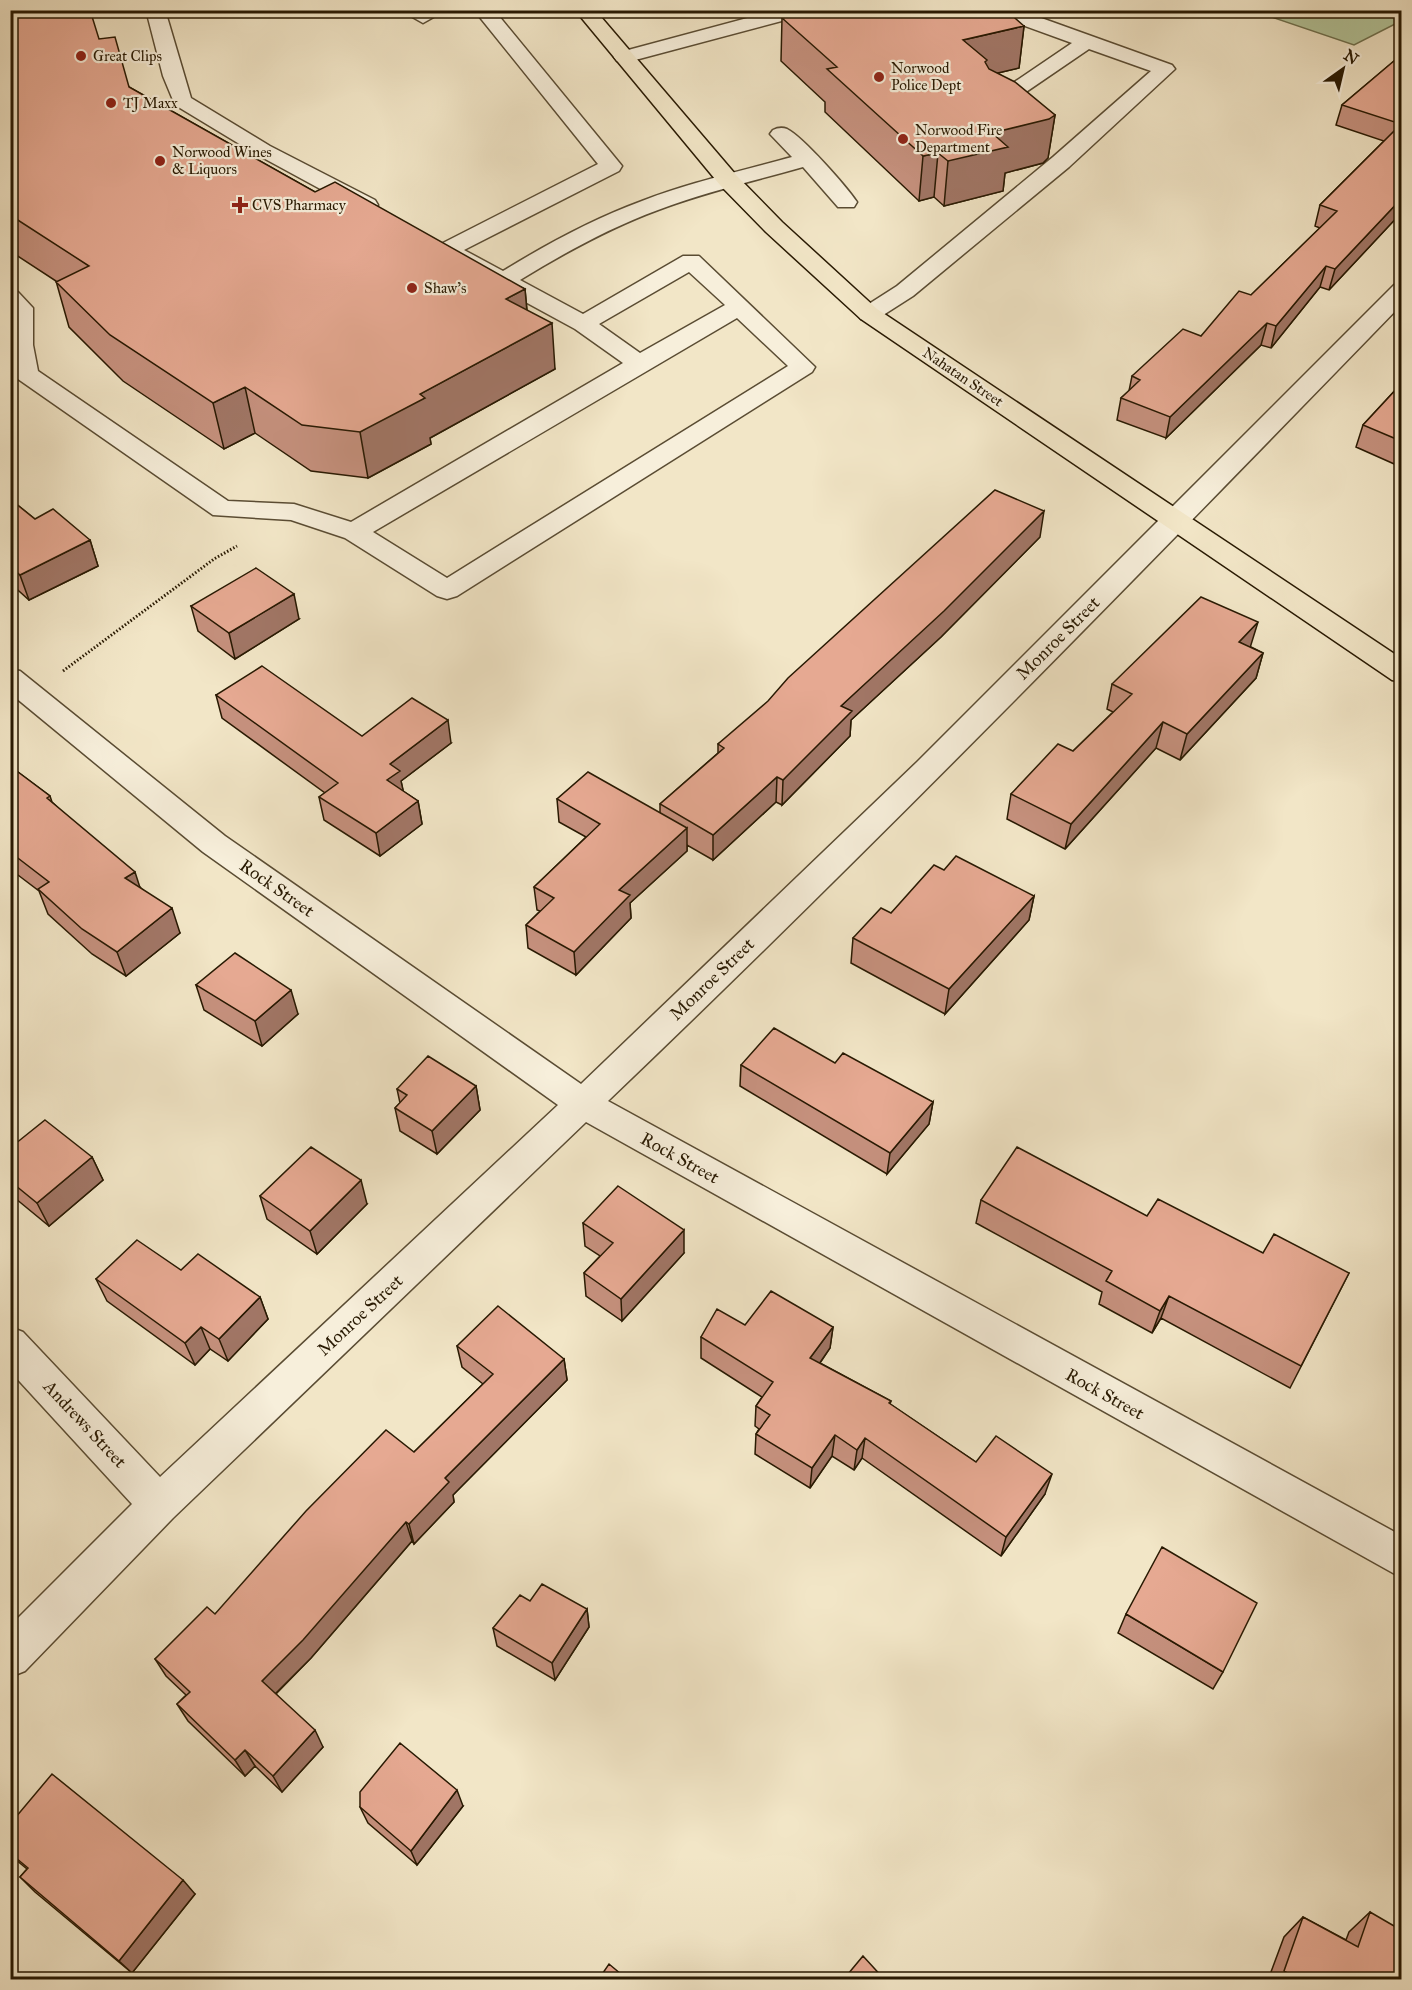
<svg xmlns="http://www.w3.org/2000/svg" width="1412" height="1990" font-family="'IM FELL Great Primer',serif">
	<style>
		.green { fill: #b4c69b; stroke: #6e704e; stroke-width: 1.5 }
		.lines { fill: none; stroke-linecap: round; stroke-linejoin: round }
		.minor-casing { stroke: #5a4c33; stroke-width: 3 }
		.major-casing { stroke: #281902; stroke-width: 3 }
		.path { stroke: #281902; stroke-width: 3; stroke-dasharray: 1.5 2; stroke-linecap: butt }
		.minor { fill: #f7efdb; fill-rule: evenodd }
		.major { fill: #f2e6c7; fill-rule: evenodd }
		.wall { fill: #c6917e; stroke: #281902; stroke-width: 1.5 }
		.shaded-wall { fill: #a17666; stroke: #281902; stroke-width: 1.5 }
		.building { fill: #e6a992; stroke: #281902; stroke-width: 1.5 }
		.poi-dot { fill: #8f2418; stroke: #f7efdb; stroke-width: 2 }
		.labels { text-anchor: middle; dominant-baseline: central; stroke-width: 4.5; stroke-linejoin: round; paint-order: stroke }
		.far-poi-label { font-size: 15px; fill: #281902; stroke: #f7efdb; text-anchor: start }
		.far-street-label { font-size: 15px; fill: #281902; stroke: #f7efdb }
		.street-label { font-size: 18px; fill: #281902; stroke: #f7efdb }
	</style>
	<rect width="100%" height="100%" fill="#f2e6c7"/>
	<filter id="stains"><feTurbulence type="fractalNoise" baseFrequency=".00333" numOctaves="4"/><feColorMatrix values="0 0 0 0 .2 0 0 0 0 .09 0 0 0 0 .02 0 0 0 .5 -.17"/></filter>
	<radialGradient id="worn" r=".72"><stop offset=".6" stop-color="#630" stop-opacity="0"/><stop offset="1" stop-color="#630" stop-opacity=".3"/></radialGradient>
	<!-- green -->
	<path class="green" d="M1254,11h147v10l-47,24z"/>
	<g class="lines">
		<defs>
			<path id="minor" d="M146,10h19l26,88 79,48 105,54 3,5 -3,5h-16l-103,-56 -81,-49 -12,-29z
				M400,10h46l-23,13z
				M474,10h20l128,156 -3,5 -155,79 39,21c44,-27 90,-52 139,-70 49,-19 100,-30 150,-44l-22,-23 3,-4c4,-2 9,-3 14,-1 16,8 59,57 70,73l-3,5h-16l-35,-40c-49,14 -98,25 -145,43 -49,18 -94,43 -138,70l63,34 100,-58h16l116,111 -3,5 -355,224 -10,3 -10,-3 -92,-58 -54,-18 -78,-5 -195,-136 -8,-27v-62l8,2 15,16v37l5,26 190,130 66,3 57,18 272,-159 -48,-34 -136,-74 -3,-5 3,-5 159,-81zM689,272l36,33 -85,48 -41,-29zM737,318l51,48 -341,212 -74,-46z
				M777,10h33l-2,4 -184,49 -7,-2 -3,-4 3,-4z
				M990,10h29l153,55 3,4 -106,98 -156,129 -36,23h-16l-4,-5 4,-5 36,-23 156,-129 98,-86 -62,-22 -82,56 5,6 -3,4c-10,3 -21,0 -27,-9l3,-4 87,-59 -80,-29z
				M1402,283v21c-261,269 -523,538 -794,797l794,435v42l-816,-456 -413,396 -148,153 -15,6v-51l122,-122 -122,-133v-44l13,5 137,145 398,-372 -355,-253 -193,-159v-24l10,2 205,165 356,248 336,-322 477,-477z"/>
			<path id="major" d="M575,10h20l141,165 46,47 95,87 525,350v23l-10,-2 -531,-361 -95,-87 -46,-47z"/>
		</defs>
		<!-- minor casing -->
		<use href="#minor" class="minor-casing"/>
		<!-- major casing -->
		<use href="#major" class="major-casing"/>
		<!-- path -->
		<path class="path" d="M63,671l151,-112 23,-13"/>
		<!-- minor -->
		<use href="#minor" class="minor"/>
		<!-- major -->
		<use href="#major" class="major"/>
	</g>
	<!-- wall -->
	<path class="wall" d="M10,10l89,29 30,48 186,105 210,97 2,21 28,59 -125,69 1,6 -63,34 -57,-7 -56,-38 -31,16 -101,-68 -54,-54 -13,-46 -46,-30z
		M782,18l242,8 -5,42 -21,5 57,42 -7,43 -5,5 -38,10 -2,18 -59,15 -10,-9 -15,4 -94,-89v-10l-44,-41z
		M1401,55v158l-72,77 -9,-3 -49,61 -10,-3 -95,93 -49,-18 4,-22 8,-7 3,-15 69,-40 50,-41 69,-67 -5,-2 5,-21 64,-64 -48,-16 6,-20z
		M1401,384v83l-45,-20 7,-22z
		M10,499l25,20 55,21 8,26 -69,34 -19,-17z
		M1040,537l-99,100 -90,83 -1,16 -68,69 -6,-3 -63,58 -26,-15v6l-57,52 1,15 -55,57 -48,-27 -2,-23 14,-14 -3,-1 -3,-23 52,-50 -27,-15 -2,-23 103,14v-9l58,-51v-9z
		M191,606l108,13 -64,40 -37,-28z
		M1251,647l12,6 -7,25 -76,82 -24,-12 -91,101 -58,-30 4,-25 62,-43 40,-39 -6,-3 5,-25z
		M216,695l146,41 89,7 -50,38 2,10 15,10 4,23 -42,32 -56,-36 -5,-23 6,-4 -103,-75z
		M10,766l40,30 2,6 88,85 40,46 -54,43 -34,-22 -44,-40 -9,-23 -29,-22z
		M944,870l90,26 -5,24 -84,94 -94,-51 2,-25 38,-25z
		M196,985l102,29 -36,32 -58,-36z
		M835,1063l98,39 -4,22 -42,50 -147,-88 1,-21z
		M476,1086l4,24 -43,44 -37,-23 -5,-23 5,-5 -3,-14z
		M10,1148l82,9 11,23 -54,46 -39,-32z
		M260,1196l107,8 -50,50 -50,-35z
		M981,1200l166,16 116,37 86,20 -59,115 -129,-70 -9,15 -53,-29 3,-12 -126,-69z
		M583,1223l101,30 -62,68 -36,-25 -2,-23 16,-17 -15,-10z
		M181,1270l79,27 8,22 -40,42 -18,-12 -15,16 -88,-64 -11,-22z
		M745,1325l88,2 -3,21 -10,15 71,38 -1,3 86,58 69,32 -44,62 -139,-98 -8,12 -22,-14 -22,32 -55,-34 1,-20 3,-5 -4,-3 1,-20 6,-9 -61,-39v-21z
		M457,1346l107,13 3,21 -114,115 1,7 -40,42 -2,-3 -101,117 -35,36 47,53 -41,45 -27,-26 -10,10 -57,-55 -11,-17 9,-9 -20,-19 -11,-17 60,-45 199,-162 69,-68 -21,-17z
		M530,1601l57,8 2,18 -34,53 -58,-34 -4,-18z
		M1126,1614l97,58 -10,17 -95,-56z
		M463,1806l-46,59 -49,-42 -8,-16z
		M10,1824l185,70 -63,79 -97,-81 -15,-15 7,-8 -17,-14z
		M1370,1912l31,68h-133l16,-43 19,-20 43,23 3,-8z"/>
	<!-- shaded-wall -->
	<path class="shaded-wall" d="M1024,26l-5,42 -34,8 -22,-36z
		M1055,115l-7,43 -5,5 -38,10 -2,18 -59,15 4,-45 44,-28z
		M938,153l-4,44 -15,4 4,-45z
		M1401,199v14l-72,77 6,-21z
		M1326,266l-6,21 -49,61 5,-22z
		M525,289l4,46 -23,-36z
		M552,323l3,46 -125,69 1,6 -63,34 -8,-46 60,-38z
		M1267,323l-6,22 -95,93 4,-21z
		M245,387l10,46 -31,16 -11,-46z
		M1044,511l-4,26 -99,100 -90,83 -1,16 -68,69 1,-25 58,-74z
		M90,540l8,26 -69,34 -9,-25z
		M294,594l5,25 -64,40 -6,-26z
		M1258,622l-8,26 -11,-6z
		M1263,653l-7,25 -76,82 7,-26z
		M448,720l3,23 -50,38 3,13 -17,-14 3,-16z
		M1163,722l-7,26 -91,101 6,-25z
		M777,777l-1,25 -63,58v-25z
		M418,801l4,23 -42,32 -4,-23z
		M687,828v23l-57,52 1,15 -55,57 -2,-23 45,-62z
		M135,872l8,25 -18,-19z
		M1034,896l-5,24 -84,94 4,-25z
		M172,908l8,25 -54,43 -9,-24z
		M291,990l7,24 -36,32 -7,-25z
		M476,1086l4,24 -43,44 -5,-23z
		M933,1102l-4,22 -42,50 3,-21z
		M92,1157l11,23 -54,46 -12,-23z
		M361,1180l6,24 -50,50 -7,-23z
		M684,1230v23l-62,68 -1,-22z
		M1169,1296l-8,22 -9,15 8,-22z
		M260,1297l8,22 -40,42 -9,-22z
		M201,1327l9,22 -15,16 -10,-22z
		M833,1327l-3,21 -22,32 2,-22z
		M564,1359l3,21 -114,115 1,7 -40,42 -5,-20 36,-46z
		M835,1435l-3,21 -22,32 2,-20z
		M865,1438l-3,20 -8,12 3,-20z
		M1052,1474l-7,20 -44,62 5,-19z
		M406,1522l6,19 -101,117 -40,40 -9,-17z
		M587,1609l2,18 -34,53 -3,-17z
		M315,1730l8,17 -41,45 -9,-16z
		M245,1750l10,16 -10,10 -10,-16z
		M457,1790l6,16 -46,59 -6,-14z
		M183,1880l12,14 -63,79 -13,-12z"/>
	<!-- building -->
	<path class="building" d="M10,10h80l9,29 16,-2 14,50 186,105 20,-10 190,107 -19,10 46,24 -132,71 5,4 -65,34 -58,-7 -57,-38 -32,16 -103,-68 -54,-53 33,-16 -79,-51z
		M818,10h188l18,16 -61,14 24,20 -2,2 4,7 26,13 40,33 -6,4 -57,14 16,14 -60,14 -10,-8 -15,3 -96,-87 10,-2 -55,-49z
		M1401,55v144l-66,70 -9,-3 -50,60 -9,-3 -97,94 -49,-19 19,-18 -8,-4 51,-47 18,7 38,-45 12,4 86,-84 -17,-6 81,-81 -59,-19z
		M1401,384v57l-38,-16z
		M995,490l49,21 -100,100 -103,95 11,5 -69,69 -6,-3 -64,58 -53,-31 64,-56 -6,-4 50,-43 20,-23z
		M10,499l25,20 18,-10 37,31 -70,35 -10,-9z
		M256,568l38,26 -65,39 -38,-27z
		M1201,597l57,25 -19,20 24,11 -76,81 -24,-12 -92,102 -60,-30 47,-50 15,7 59,-57 -20,-10z
		M262,666l100,70 50,-38 36,22 -58,44 10,7 -13,9 31,21 -42,32 -57,-36 19,-14 -122,-88z
		M10,766l40,30 -3,2 88,74 -10,6 47,30 -55,44 -35,-23 -44,-40 11,-7 -39,-30z
		M588,772l99,56 -68,62 11,5 -56,57 -48,-27 28,-27 -20,-11 66,-63 -43,-25z
		M956,856l78,40 -85,93 -96,-51 28,-30 10,5 43,-48 10,5z
		M235,953l56,37 -36,31 -59,-36z
		M774,1028l61,35 8,-10 90,49 -43,51 -149,-88z
		M428,1056l48,30 -44,45 -37,-23 12,-13 -10,-6z
		M45,1120l47,37 -55,46 -27,-22v-33z
		M311,1147l50,33 -51,51 -50,-35z
		M1017,1147l130,69 11,-17 105,54 11,-19 75,39 -48,93 -132,-70 -9,15 -54,-30 6,-10 -131,-71z
		M618,1186l66,44 -63,69 -37,-26 29,-30 -30,-20z
		M137,1240l44,30 17,-16 62,43 -41,42 -18,-12 -16,16 -89,-64z
		M771,1291l62,36 -23,31 81,43 -2,2 87,59 20,-26 56,38 -46,63 -141,-99 -8,12 -22,-15 -23,33 -56,-34 14,-19 -14,-9 17,-24 -72,-45 16,-28 28,16z
		M498,1306l66,53 -119,119 4,4 -40,42 -3,-2 -103,118 -41,41 53,49 -42,46 -28,-26 -10,10 -58,-56 13,-12 -35,-33 52,-52 8,7 91,-103 80,-81 28,22 79,-78 -36,-28z
		M1162,1547l95,56 -34,69 -97,-58z
		M542,1584l45,25 -35,54 -59,-35 27,-33 10,6z
		M400,1743l57,47 -46,61 -51,-44v-15z
		M52,1774l131,106 -64,81 -99,-84 8,-9 -18,-15v-29z
		M1370,1912l31,18v50h-102l-15,-9 19,-54 55,30z
		M863,1956l22,24h-42z
		M609,1964l19,16h-30z"/>
	<!-- markers -->
	<g class="poi-dot">
		<circle cx="81" cy="56" r="6"/>
		<circle cx="879" cy="77" r="6"/>
		<circle cx="111" cy="103" r="6"/>
		<circle cx="903" cy="139" r="6"/>
		<circle cx="160" cy="161" r="6"/>
		<path d="M237 196h6v6h6v6h-6v6h-6v-6h-6v-6h6z"/>
		<circle cx="412" cy="288" r="6"/>
	</g>
	<g class="labels">
		<!-- far-poi labels -->
		<g class="far-poi-label">
			<text x="93" y="56">Great Clips</text>
			<text x="891" y="68">Norwood<tspan x="891" dy="17">Police Dept</tspan></text>
			<text x="123" y="103">TJ Maxx</text>
			<text x="915" y="130">Norwood Fire<tspan x="915" dy="17">Department</tspan></text>
			<text x="172" y="152">Norwood Wines<tspan x="172" dy="17">&amp; Liquors</tspan></text>
			<text x="252" y="205">CVS Pharmacy</text>
			<text x="424" y="288">Shaw's</text>
		</g>
		<!-- far-street labels -->
		<g class="far-street-label">
			<text transform="translate(963 377) rotate(34)">Nahatan Street</text>
		</g>
		<!-- street labels -->
		<g class="street-label">
			<text transform="translate(1058 638) rotate(-45)">Monroe Street</text>
			<text transform="translate(277 888) rotate(35)">Rock Street</text>
			<text transform="translate(712 979) rotate(-44)">Monroe Street</text>
			<text transform="translate(680 1158) rotate(29)">Rock Street</text>
			<text transform="translate(360 1315) rotate(-43)">Monroe Street</text>
			<text transform="translate(1105 1394) rotate(29)">Rock Street</text>
			<text transform="translate(85 1424) rotate(47)">Andrews Street</text>
		</g>
	</g>
	<!-- margin -->
	<rect width="1412" height="1990" fill="none" stroke="#f2e6c7" stroke-width="36"/>
	<rect x="12" y="12" width="1388" height="1966" fill="none" stroke="#281902" stroke-width="3"/>
	<rect x="18" y="18" width="1376" height="1954" fill="none" stroke="#281902" stroke-width="1.5"/>
	<!-- north arrow -->
	<g transform="translate(1343 69) rotate(34)" stroke="#f7efdb" stroke-width="4.5" paint-order="stroke">
	<path d="M0-4.5L10 22L0 15L-10 22Z" fill="#281902"/>
	<text y="-9" font-size="16" font-weight="bold" text-anchor="middle" fill="#281902">N</text>
	</g>
	<rect width="100%" height="100%" filter="url(#stains)"/>
	<rect width="100%" height="100%" fill="url(#worn)"/>
</svg>
